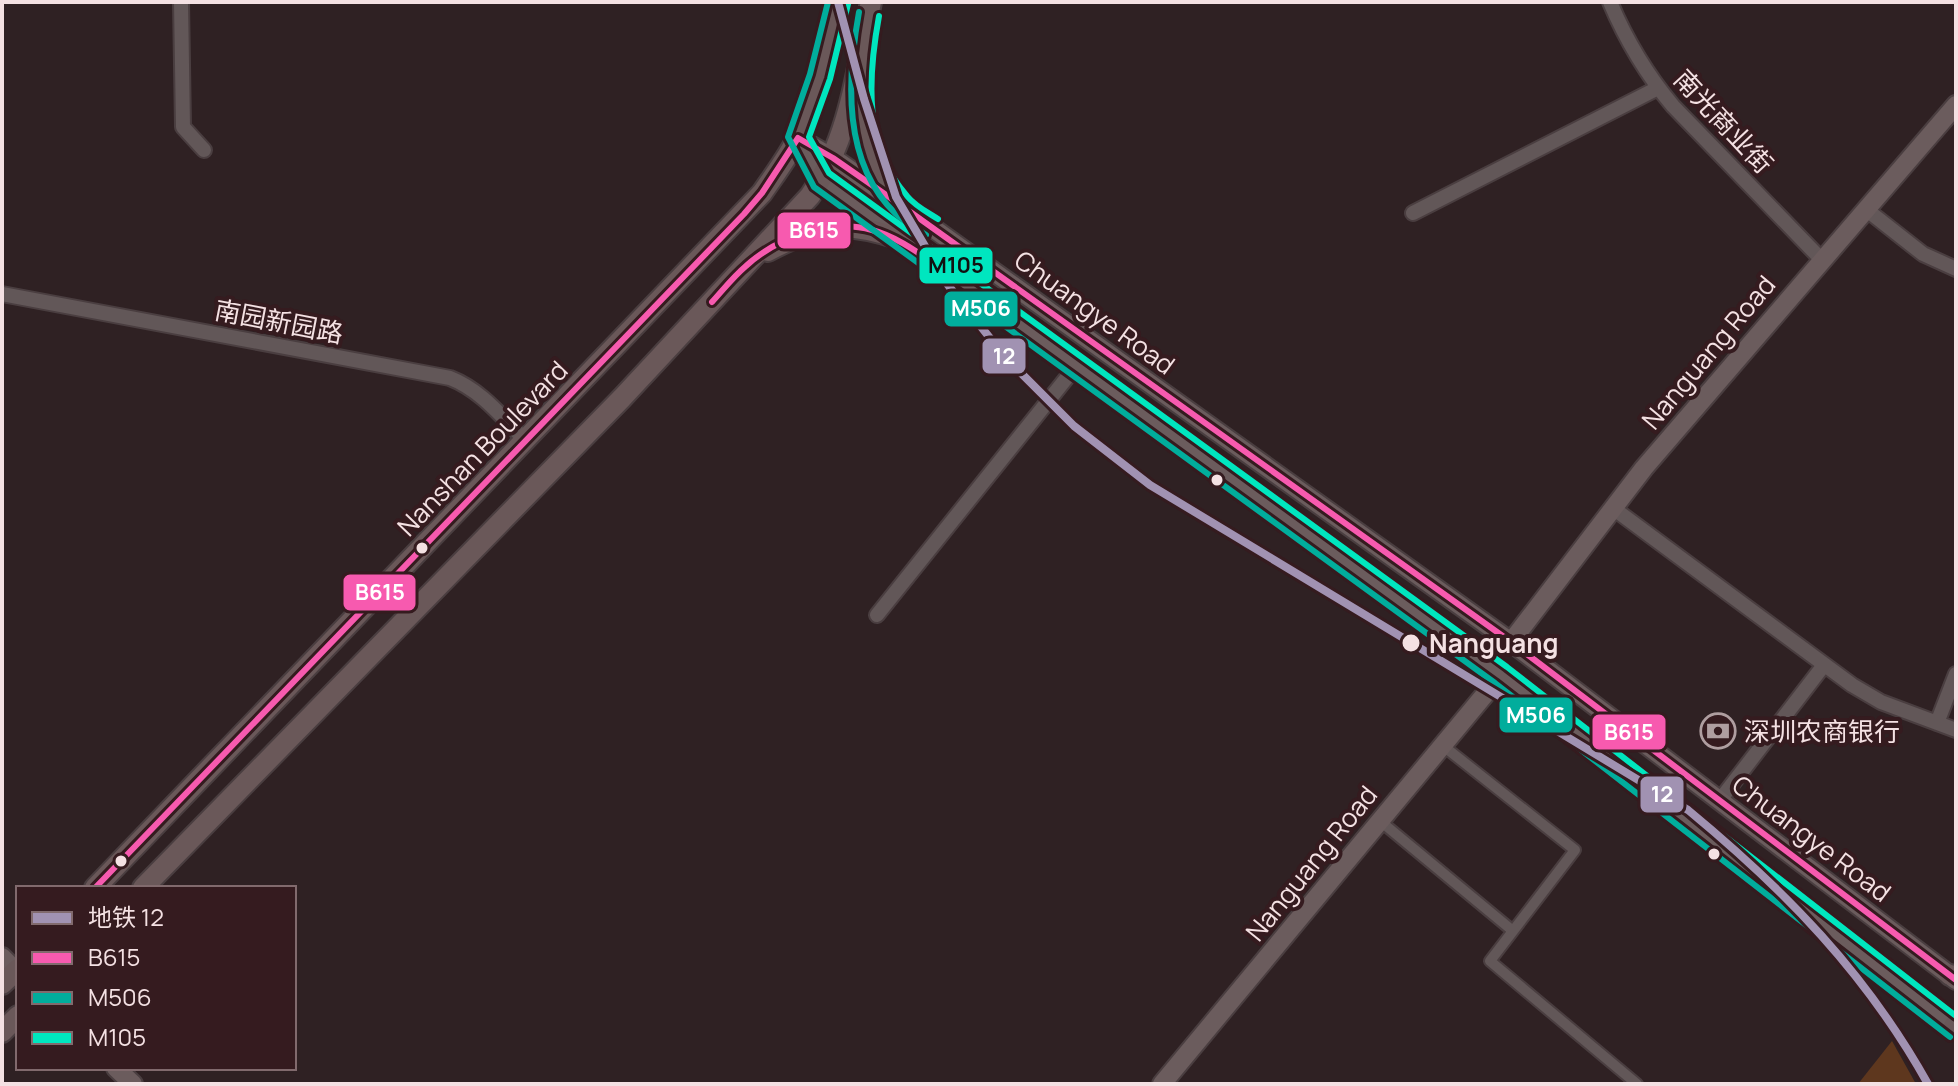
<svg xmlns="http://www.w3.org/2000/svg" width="1958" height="1086" font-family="Manrope,'Noto Sans SC',sans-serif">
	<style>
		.green { fill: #5e371e }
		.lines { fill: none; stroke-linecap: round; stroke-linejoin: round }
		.pedestrian-casing { stroke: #4a3e40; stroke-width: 14 }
		.minor-casing { stroke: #4a3e40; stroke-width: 18 }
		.secondary-casing { stroke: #4a3e40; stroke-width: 22 }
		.primary-casing { stroke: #4a3e40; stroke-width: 24 }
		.pedestrian { stroke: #625758; stroke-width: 10 }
		.minor { stroke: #625758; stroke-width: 14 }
		.secondary { stroke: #6b5c5d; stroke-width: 18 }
		.primary { stroke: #6a5859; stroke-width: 20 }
		.bus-1-casing { stroke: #351b1f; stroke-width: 12 }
		.bus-2-casing { stroke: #351b1f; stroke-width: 12 }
		.bus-3-casing { stroke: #351b1f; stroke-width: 12 }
		.bus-1 { stroke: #f75aaf; stroke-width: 6 }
		.bus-2 { stroke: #01ad9c; stroke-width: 6 }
		.bus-3 { stroke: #00e6bf; stroke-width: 6 }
		.metro-1-casing { stroke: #351b1f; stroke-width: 14 }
		.metro-1 { stroke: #a192b2; stroke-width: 8 }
		.bus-dot { fill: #f4e1e3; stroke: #351b1f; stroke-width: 3 }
		.labels { text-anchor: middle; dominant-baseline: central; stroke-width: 8; stroke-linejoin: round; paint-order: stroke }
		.street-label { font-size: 26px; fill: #f4e1e3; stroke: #351b1f }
		.stop-label { font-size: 26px; font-weight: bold; fill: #f4e1e3; stroke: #351b1f; text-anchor: start }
		.poi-label { font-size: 26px; fill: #f4e1e3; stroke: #351b1f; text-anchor: start }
		.line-badge { stroke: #351b1f; stroke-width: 3 }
		.badge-label { font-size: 22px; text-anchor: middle; font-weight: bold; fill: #fff }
		.pale-badge-label { font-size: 22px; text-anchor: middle; font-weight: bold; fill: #111 }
	</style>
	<rect width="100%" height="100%" fill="#2f2123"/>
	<!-- green -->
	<path class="green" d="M1892,1041l24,43h-58z"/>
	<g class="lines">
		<defs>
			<path id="pedestrian" d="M1442,745l133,105 -85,111 147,123
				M1379,820l134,111"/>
			<path id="minor" d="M181,2l2,125 21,23
				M1610,2c16,38 37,73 63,104l148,153
				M1867,210l56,44 33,15
				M1413,213l245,-125
				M2,294l448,84c31,12 52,39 75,62
				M1613,508l239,177 29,17 75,28
				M877,615l200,-250
				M1937,723l19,-49
				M1720,800l104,-135"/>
			<path id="secondary" d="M798,138l23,42 680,495 455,353
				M798,138l35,20 69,48 609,436 445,338
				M1511,642l133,-174 312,-363
				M2,957l16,16
				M116,1068l17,16
				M1162,1084l339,-409"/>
			<path id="primary" d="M862,87c-1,51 9,78 40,119
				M768,251c50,-27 78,-31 132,-12
				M95,888l667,-695c13,-19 27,-37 37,-58 20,-42 30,-88 39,-133
				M143,888l479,-490 188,-202c40,-58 47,-126 61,-194
				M1950,975l6,1
				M2,984l16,-15
				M1954,1026l2,3
				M2,1032l16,-16"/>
		</defs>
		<!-- pedestrian casing -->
		<use href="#pedestrian" class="pedestrian-casing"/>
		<!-- minor casing -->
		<use href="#minor" class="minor-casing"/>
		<!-- secondary casing -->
		<use href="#secondary" class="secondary-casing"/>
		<!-- primary casing -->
		<use href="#primary" class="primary-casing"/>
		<!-- pedestrian -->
		<use href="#pedestrian" class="pedestrian"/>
		<!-- minor -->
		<use href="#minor" class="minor"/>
		<!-- secondary -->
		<use href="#secondary" class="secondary"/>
		<!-- primary -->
		<use href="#primary" class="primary"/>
		<defs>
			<path id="bus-1" d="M712,302c11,-12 21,-25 34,-36 32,-29 84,-48 126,-36 22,6 41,19 60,32
				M95,888l649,-674 18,-21 36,-55 35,20 69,48 609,436 445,338"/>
			<path id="bus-2" d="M828,2l-18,72 -22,63 26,50 681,496 455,354
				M859,12c-12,66 -17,151 37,202 9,8 20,14 30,21"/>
			<path id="bus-3" d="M848,4l-18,75 -21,58 20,36 678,494 449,349
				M879,16c-11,60 -16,131 28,180 8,10 20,16 31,23"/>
		</defs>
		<!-- bus-1 casing -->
		<use href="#bus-1" class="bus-1-casing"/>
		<!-- bus-2 casing -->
		<use href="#bus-2" class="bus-2-casing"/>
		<!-- bus-3 casing -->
		<use href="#bus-3" class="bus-3-casing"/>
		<!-- bus-1 -->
		<use href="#bus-1" class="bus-1"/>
		<!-- bus-2 -->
		<use href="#bus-2" class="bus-2"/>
		<!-- bus-3 -->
		<use href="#bus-3" class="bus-3"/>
		<defs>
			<path id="metro-1" d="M838,2l26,97 32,98 52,88 57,72 69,69 76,59 538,325c98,81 178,163 240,274"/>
		</defs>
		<!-- metro-1 casing -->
		<use href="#metro-1" class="metro-1-casing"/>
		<!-- metro-1 -->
		<use href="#metro-1" class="metro-1"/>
	</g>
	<!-- icons -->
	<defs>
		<symbol id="bank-ring" viewBox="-11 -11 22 22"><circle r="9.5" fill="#351b1f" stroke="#af9ea0" stroke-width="1.5"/><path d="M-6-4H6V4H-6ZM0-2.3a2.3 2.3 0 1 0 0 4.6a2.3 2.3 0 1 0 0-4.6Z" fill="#af9ea0"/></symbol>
	</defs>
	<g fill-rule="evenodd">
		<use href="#bank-ring" x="1698" y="711" width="40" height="40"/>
	</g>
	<!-- markers -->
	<g class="bus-dot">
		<circle cx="1217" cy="480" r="7"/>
		<circle cx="422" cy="548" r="7"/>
		<circle cx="1411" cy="643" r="10"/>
		<circle cx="1714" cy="854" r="7"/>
		<circle cx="121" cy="861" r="7"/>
	</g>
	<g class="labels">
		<!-- street labels -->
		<g class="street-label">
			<text transform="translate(1724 121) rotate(47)">南光商业街</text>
			<text transform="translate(1095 312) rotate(36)">Chuangye Road</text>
			<text transform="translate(279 321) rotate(11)">南园新园路</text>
			<text transform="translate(1708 352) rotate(-50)">Nanguang Road</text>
			<text transform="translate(482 448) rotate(-46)">Nanshan Boulevard</text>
			<text transform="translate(1812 838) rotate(37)">Chuangye Road</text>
			<text transform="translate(1311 863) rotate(-51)">Nanguang Road</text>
		</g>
		<!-- stop labels -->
		<g class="stop-label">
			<text x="1429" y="643">Nanguang</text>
		</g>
		<!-- poi labels -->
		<g class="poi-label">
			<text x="1744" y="731">深圳农商银行</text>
		</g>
	</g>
	<g class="line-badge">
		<rect x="776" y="211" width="76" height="39" rx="8" fill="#f75aaf"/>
		<rect x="918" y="246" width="76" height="39" rx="8" fill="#00e6bf"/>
		<rect x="943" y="290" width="76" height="38" rx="8" fill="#01ad9c"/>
		<rect x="981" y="337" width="46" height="38" rx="8" fill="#a192b2"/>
		<rect x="342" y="573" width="75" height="39" rx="8" fill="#f75aaf"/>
		<rect x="1498" y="696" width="76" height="38" rx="8" fill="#01ad9c"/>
		<rect x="1591" y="713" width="76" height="38" rx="8" fill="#f75aaf"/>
		<rect x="1639" y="775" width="46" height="39" rx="8" fill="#a192b2"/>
	</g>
	<g class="badge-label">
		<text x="814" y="238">B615</text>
		<text x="981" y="316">M506</text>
		<text x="1004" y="364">12</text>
		<text x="380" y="600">B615</text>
		<text x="1536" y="723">M506</text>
		<text x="1629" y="740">B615</text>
		<text x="1662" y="802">12</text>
	</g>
	<g class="pale-badge-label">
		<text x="956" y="273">M105</text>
	</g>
	<!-- border -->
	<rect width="1958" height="1086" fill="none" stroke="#f4e1e3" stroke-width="8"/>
	<!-- legend -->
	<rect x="16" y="886" width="280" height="184" fill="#351b1f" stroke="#816a6d" stroke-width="2"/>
	<rect x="32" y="912" width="40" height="12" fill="#a192b2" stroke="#816a6d" stroke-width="2"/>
	<text x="88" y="926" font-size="24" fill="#f4e1e3">地铁 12</text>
	<rect x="32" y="952" width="40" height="12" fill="#f75aaf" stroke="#816a6d" stroke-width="2"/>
	<text x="88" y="966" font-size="24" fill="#f4e1e3">B615</text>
	<rect x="32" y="992" width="40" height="12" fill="#01ad9c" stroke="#816a6d" stroke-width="2"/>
	<text x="88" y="1006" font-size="24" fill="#f4e1e3">M506</text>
	<rect x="32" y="1032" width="40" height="12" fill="#00e6bf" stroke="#816a6d" stroke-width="2"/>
	<text x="88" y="1046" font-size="24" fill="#f4e1e3">M105</text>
</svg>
